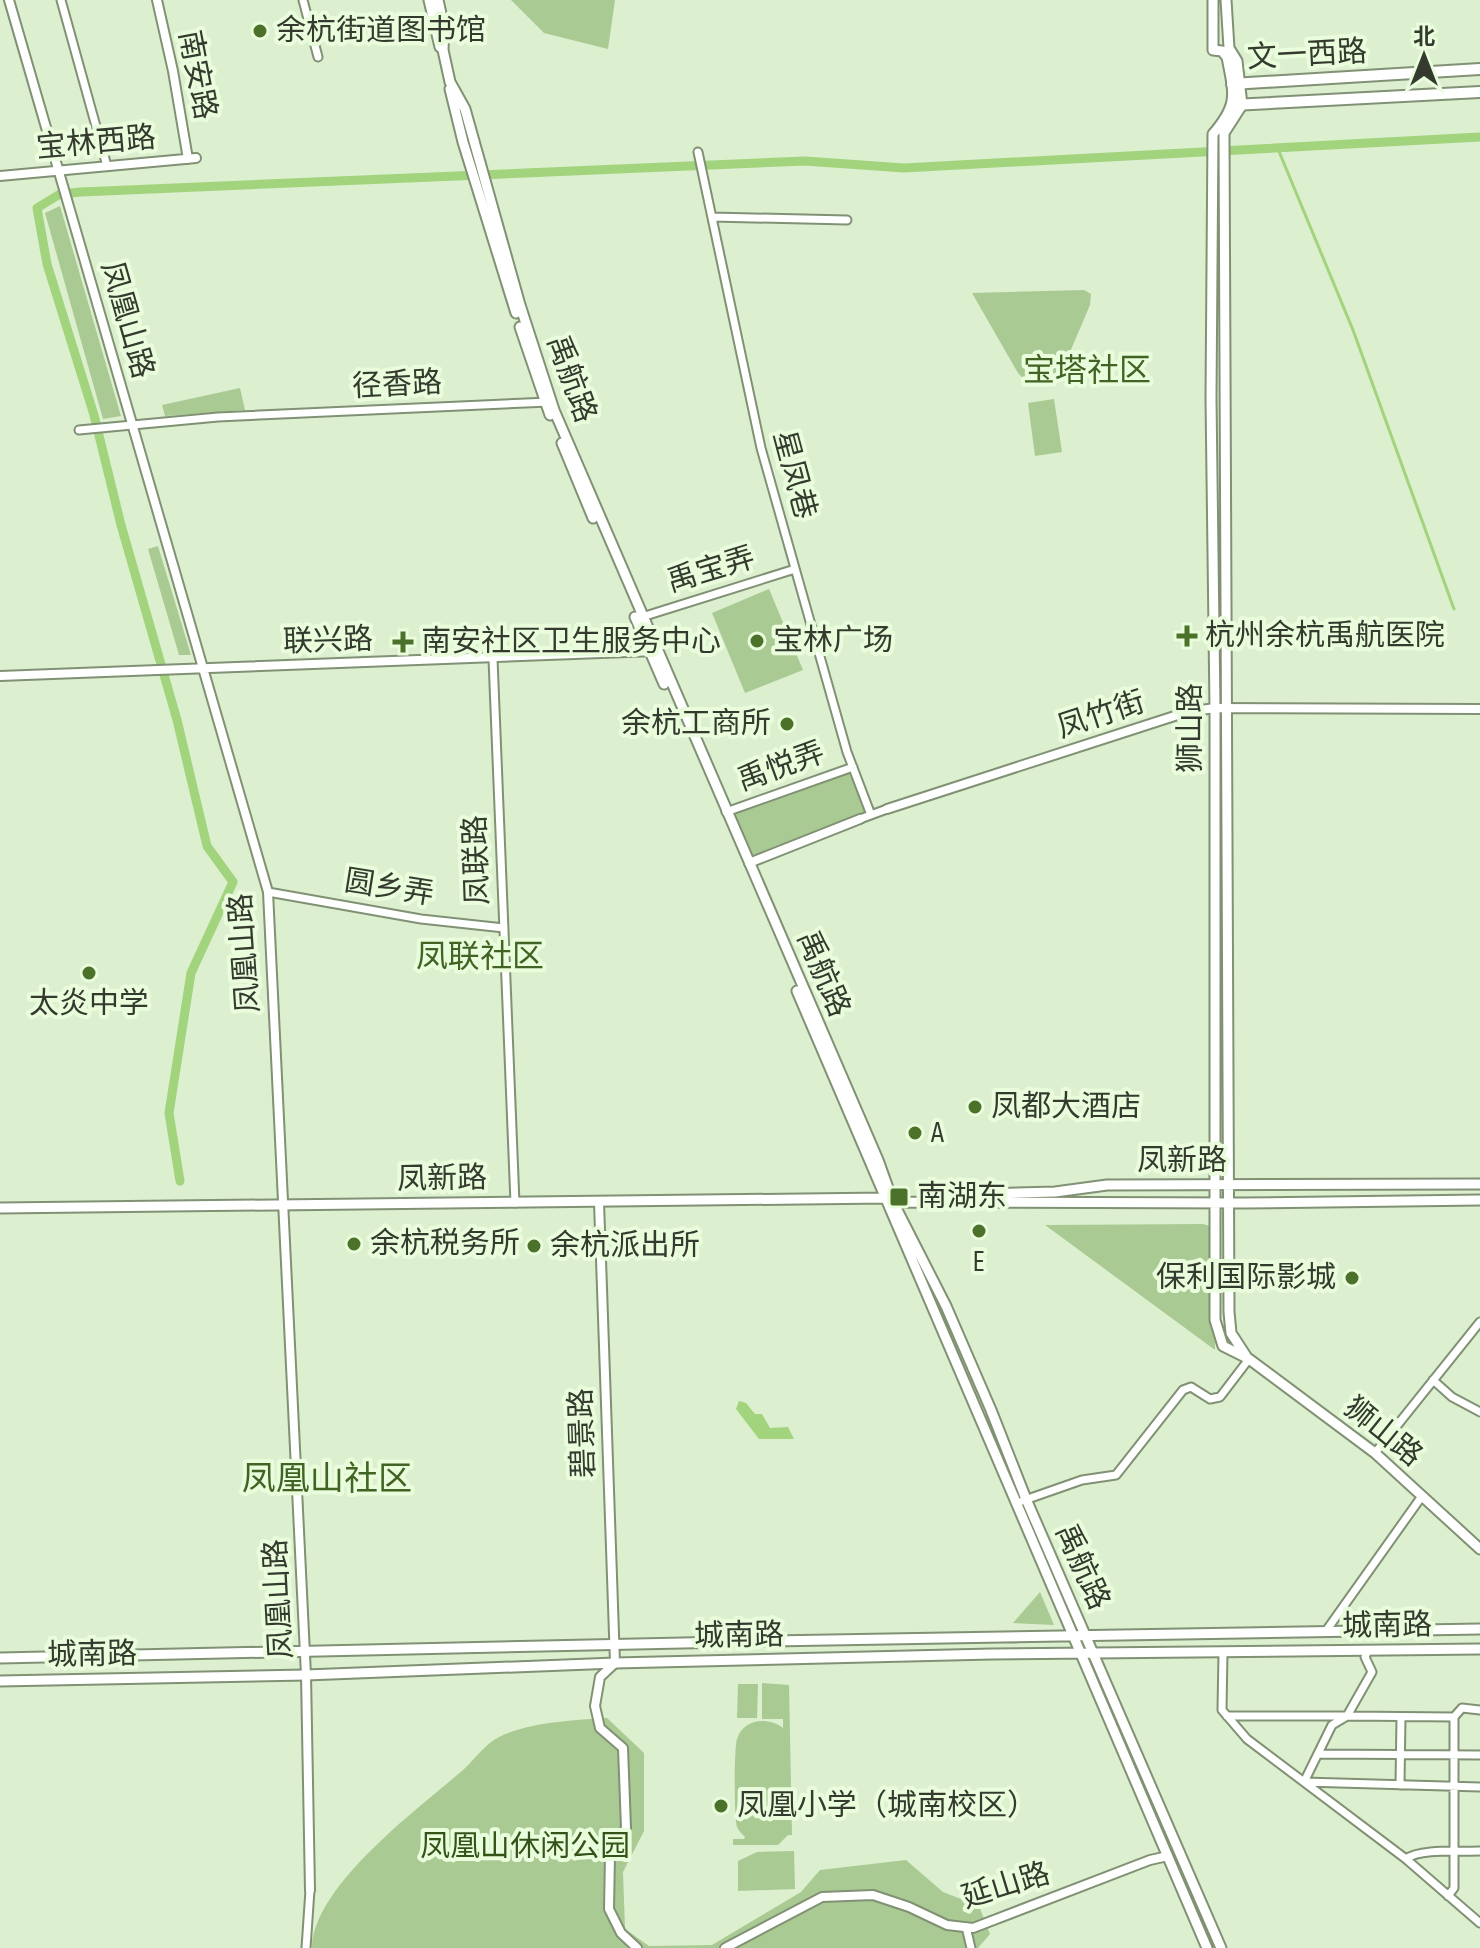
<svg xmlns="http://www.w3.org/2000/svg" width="1480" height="1948" font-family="'Sofia Sans Condensed','Noto Sans SC',sans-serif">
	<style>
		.green { fill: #aaca93 }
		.water { fill: #a2d37d }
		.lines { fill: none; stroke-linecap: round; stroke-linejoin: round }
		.stream { stroke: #a2d37d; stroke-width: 3 }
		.canal { stroke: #a2d37d; stroke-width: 9 }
		.minor-casing { stroke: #809174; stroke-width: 11 }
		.tertiary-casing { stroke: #809174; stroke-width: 12 }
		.secondary-casing { stroke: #809174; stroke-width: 13 }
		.primary-casing { stroke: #809174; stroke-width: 14 }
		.minor { stroke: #fff; stroke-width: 7 }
		.tertiary { stroke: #fff; stroke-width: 8 }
		.secondary { stroke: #fff; stroke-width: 9 }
		.primary { stroke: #fff; stroke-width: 10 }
		.poi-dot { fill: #4b712a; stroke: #e9fcdc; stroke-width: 3 }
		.labels { text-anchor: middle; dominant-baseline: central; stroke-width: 8; stroke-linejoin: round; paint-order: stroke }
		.poi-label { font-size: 30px; fill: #343b2e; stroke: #e9fcdc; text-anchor: start }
		.street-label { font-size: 30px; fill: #343b2e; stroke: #e9fcdc }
		.park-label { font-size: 30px; fill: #345318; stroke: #e9fcdc }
		.neighbourhood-label { font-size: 32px; fill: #416323; stroke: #e9fcdc }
		.quarter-label { font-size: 34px; fill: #416323; stroke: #e9fcdc }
	</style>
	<rect width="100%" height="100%" fill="#dcefcf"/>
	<!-- green -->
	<path class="green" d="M511,0h104l-7,49 -64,-16z
		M60,206l61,210 -18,3 -58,-206z
		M1084,290l7,4 -1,11 -29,68 -10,11h-23l-10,-11 -46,-80z
		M240,388l5,22 -80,6 -3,-11z
		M1054,399l8,53 -27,4 -7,-53z
		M158,546l33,109h-12l-31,-106z
		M769,589l34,81 -58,23 -33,-80z
		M850,773l20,38 -119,47 -21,-44z
		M1203,1224l11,3 1,12v111l-170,-125z
		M1040,1592l14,33 -41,-2z
		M762,1683l27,2 3,150h-4l-10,10h-45v-6h11l1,-2c-4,-4 -6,-6 -8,-10 -3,-10 -3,-78 0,-88 7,-21 32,-22 46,-11v-9h-21z
		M738,1684h20l-1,34h-20z
		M607,1718l37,35v78l-21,41 2,57 24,17 63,-1 89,-53 19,-22 86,-10 37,32 36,14 11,28 -12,14h-666c1,-62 106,-139 151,-178 11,-10 23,-27 36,-33 30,-15 76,-17 108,-19z
		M794,1851l1,38 -57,2v-30l19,-9z"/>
	<!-- water -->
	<path class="water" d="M739,1401l7,2 9,11h7l8,14 18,-1 6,12h-35l-23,-30z"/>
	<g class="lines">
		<!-- stream -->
		<path class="stream" d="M1278,149l75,181 101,279"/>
		<!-- canal -->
		<path class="canal" d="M180,1181l-11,-68 22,-140 42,-91 -26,-36 -30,-126 -56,-195 -27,-110 -47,-151 -10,-56 23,-14 21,-2 724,-31 99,7 576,-31"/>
		<defs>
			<path id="minor" d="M61,0l46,166
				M303,0l15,57
				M698,152l63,296 86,304 24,63
				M712,217l135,3
				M79,430l139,-13 331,-15
				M642,617l153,-48
				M493,659l22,544
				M726,812l127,-45
				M860,819l27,-10
				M268,892l153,27 83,9
				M1433,1380l19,17 28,15
				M1375,1453l105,-131
				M1022,1501l60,-21 34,-5 67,-85 8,-3 19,12 10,-2 29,-38
				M1326,1631l96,-135
				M1223,1653l-1,57 25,29 159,120 74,64
				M1227,1716h120l25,-44 -7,-15 3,-7
				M1454,1717l-107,-1 -15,9 -28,57 176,5
				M1318,1754l162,1
				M1400,1785l1,-68
				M1406,1859c14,-11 55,-7 74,-8
				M1448,1896l6,-8v-171l8,-9 18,2
				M966,1927l5,21
				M306,1948l4,-58"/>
			<path id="tertiary" d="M9,0l259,892 38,783 4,215
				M157,0l16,71 15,88
				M0,176l196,-18
				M0,676l655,-25
				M887,809l300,-97 28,-4 265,1
				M749,863l111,-44
				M599,1202l16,461 -15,14 -5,29 5,22 23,20 3,80 -16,27 -1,54 12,24 16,15
				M725,1948l97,-51 51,-2 36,12 38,18 26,3 177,-68 18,-4"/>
			<path id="secondary" d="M429,0l11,47
				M438,0l6,27 -1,23 7,32 15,27 55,196 34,105 324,750 15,42 53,104 45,104 35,89 195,449
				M1213,0v50l9,1 5,6c7,37 12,47 -14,77l-2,264 4,310v612l8,26 26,13 126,94 105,96
				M1226,0l3,48 8,13 5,44 -18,28 5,1179 2,21 15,23
				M450,89l13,53 53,171
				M520,327l30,88
				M562,443l31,75
				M635,617l29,67
				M797,991l410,957
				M944,1195l111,-3 52,-7 373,-1
				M0,1208l885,-10 8,4 351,1 236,-3
				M0,1658l771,-17 709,-12
				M0,1681l306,-6 309,-12 377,-9 488,-5"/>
			<path id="primary" d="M1232,84l248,-15
				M1233,105l247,-13"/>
		</defs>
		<!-- minor casing -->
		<use href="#minor" class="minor-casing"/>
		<!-- tertiary casing -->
		<use href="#tertiary" class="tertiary-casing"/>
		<!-- secondary casing -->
		<use href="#secondary" class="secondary-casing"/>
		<!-- primary casing -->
		<use href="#primary" class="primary-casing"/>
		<!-- minor -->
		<use href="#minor" class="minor"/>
		<!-- tertiary -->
		<use href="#tertiary" class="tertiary"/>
		<!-- secondary -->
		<use href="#secondary" class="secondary"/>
		<!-- primary -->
		<use href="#primary" class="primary"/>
	</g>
	<!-- markers -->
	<g class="poi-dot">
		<circle cx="260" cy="31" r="8"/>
		<path d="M1183 624h8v8h8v8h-8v8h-8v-8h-8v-8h8z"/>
		<circle cx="757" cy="641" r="8"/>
		<path d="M399 630h8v8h8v8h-8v8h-8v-8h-8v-8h8z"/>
		<circle cx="787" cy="724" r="8"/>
		<circle cx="89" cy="973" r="8"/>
		<circle cx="975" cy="1107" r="8"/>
		<circle cx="915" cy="1133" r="8"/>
		<rect x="889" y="1187" width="20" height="20" rx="4"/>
		<circle cx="979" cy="1231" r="8"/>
		<circle cx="354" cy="1244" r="8"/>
		<circle cx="534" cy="1246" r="8"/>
		<circle cx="1352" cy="1278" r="8"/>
		<circle cx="721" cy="1806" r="8"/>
	</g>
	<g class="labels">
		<!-- poi labels -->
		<g class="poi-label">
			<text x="276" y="31">余杭街道图书馆</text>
			<text x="1205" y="636">杭州余杭禹航医院</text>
			<text x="773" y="641">宝林广场</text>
			<text x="421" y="642">南安社区卫生服务中心</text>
			<text x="771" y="724" text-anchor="end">余杭工商所</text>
			<text x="89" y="1004" text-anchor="middle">太炎中学</text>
			<text x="991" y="1107">凤都大酒店</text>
			<text x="931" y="1133">A</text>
			<text x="917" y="1197">南湖东</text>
			<text x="370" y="1244">余杭税务所</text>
			<text x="550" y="1246">余杭派出所</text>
			<text x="979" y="1262" text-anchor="middle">E</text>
			<text x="1336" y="1278" text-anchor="end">保利国际影城</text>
			<text x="737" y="1806">凤凰小学（城南校区）</text>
		</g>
		<!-- street labels -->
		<g class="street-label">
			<text transform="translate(1307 55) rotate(-3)">文一西路</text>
			<text transform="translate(197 75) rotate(79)">南安路</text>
			<text transform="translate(96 143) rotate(-5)">宝林西路</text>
			<text transform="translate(127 320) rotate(74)">凤凰山路</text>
			<text transform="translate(571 379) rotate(70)">禹航路</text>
			<text transform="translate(397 385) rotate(-3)">径香路</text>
			<text transform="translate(794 475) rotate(75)">星凤巷</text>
			<text transform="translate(711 570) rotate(-17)">禹宝弄</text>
			<text transform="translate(328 641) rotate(-2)">联兴路</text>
			<text transform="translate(1101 715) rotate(-18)">凤竹街</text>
			<text transform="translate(1191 728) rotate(-90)">狮山路</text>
			<text transform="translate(781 767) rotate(-20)">禹悦弄</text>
			<text transform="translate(477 860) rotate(-92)">凤联路</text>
			<text transform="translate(389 888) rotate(9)">圆乡弄</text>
			<text transform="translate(245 953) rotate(-94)">凤凰山路</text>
			<text transform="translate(823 974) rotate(67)">禹航路</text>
			<text x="1182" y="1161">凤新路</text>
			<text transform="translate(442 1179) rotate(-1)">凤新路</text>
			<text transform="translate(1383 1432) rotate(39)">狮山路</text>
			<text transform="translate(583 1433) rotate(-92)">碧景路</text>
			<text transform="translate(1082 1567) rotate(66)">禹航路</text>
			<text transform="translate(279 1599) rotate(-93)">凤凰山路</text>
			<text transform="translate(1387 1626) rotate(-1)">城南路</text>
			<text transform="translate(739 1636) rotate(-1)">城南路</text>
			<text transform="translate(92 1655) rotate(-1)">城南路</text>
			<text transform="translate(1006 1886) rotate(-17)">延山路</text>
		</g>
		<!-- park labels -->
		<g class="park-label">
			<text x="525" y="1847">凤凰山休闲公园</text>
		</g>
		<!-- neighbourhood labels -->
		<g class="neighbourhood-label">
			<text x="1087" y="371">宝塔社区</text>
			<text x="480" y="957">凤联社区</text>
		</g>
		<!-- quarter labels -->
		<g class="quarter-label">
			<text x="327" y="1479">凤凰山社区</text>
		</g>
	</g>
	<!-- north arrow -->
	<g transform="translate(1424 56)" stroke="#e9fcdc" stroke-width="6" paint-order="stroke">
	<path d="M0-6L14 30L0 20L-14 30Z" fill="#343b2e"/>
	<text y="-12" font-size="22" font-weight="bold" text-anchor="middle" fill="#343b2e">北</text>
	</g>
</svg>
